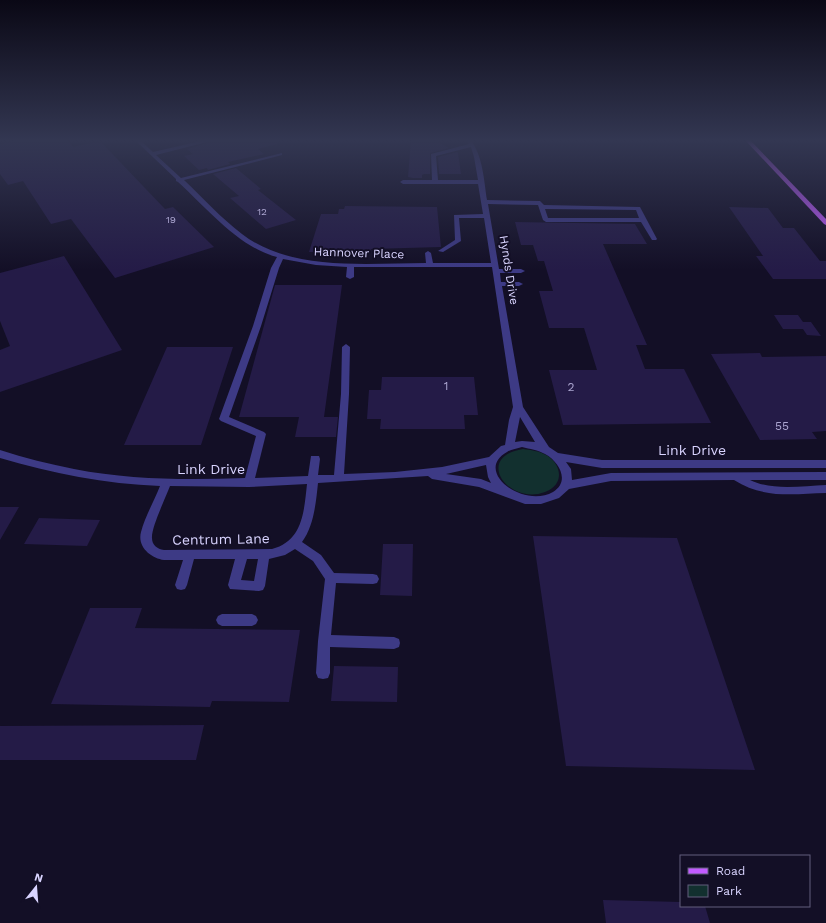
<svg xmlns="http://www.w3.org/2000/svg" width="826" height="923" font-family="'Work Sans',sans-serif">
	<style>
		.green { fill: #12302f }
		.building { fill: #241b47 }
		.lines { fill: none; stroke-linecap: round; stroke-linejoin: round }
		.minor { fill: #3d3a85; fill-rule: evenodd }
		.major { fill: #c25bff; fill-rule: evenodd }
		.labels { text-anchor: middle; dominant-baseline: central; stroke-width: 4; stroke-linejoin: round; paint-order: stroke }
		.far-number-label { font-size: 10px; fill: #aca6d1 }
		.far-street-label { font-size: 12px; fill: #d9d4ff; stroke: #130f26 }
		.number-label { font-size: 12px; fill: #aca6d1 }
		.street-label { font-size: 14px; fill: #d9d4ff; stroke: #130f26 }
	</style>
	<rect width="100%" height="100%" fill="#130f26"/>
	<!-- green -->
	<path class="green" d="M523,449c8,1 16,2 23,6 16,9 19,30 -1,37 -36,14 -72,-35 -22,-43z"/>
	<!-- building -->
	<path class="building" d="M19,140h49l5,7 27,-6 65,68 8,-2 41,40 -99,31 -44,-59 -20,5 -28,-43 -15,4 -8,-11v-30z
		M216,140h61v4l-19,5 6,5 -36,8 2,2 -22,6 -1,-2 -8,2 -15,-14 9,-2 -6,-5z
		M411,140h23l15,8 -19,5v21h-6l-2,1v3h-9l-5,-1z
		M457,152l1,1 3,21h-22l-1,-17z
		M236,168l25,21 -3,1 38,30 -30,9 -36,-31 9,-2 -26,-22z
		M345,206l92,1 4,40 -70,2 -1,4 -61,-1 12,-38h17l1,-5h5z
		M729,207l39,1 15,20h11l26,33h6v18h-53l-17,-23h7z
		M515,222l120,2 12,20h-44l44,101h-11l9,24h39l27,54 -148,2 -14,-55h48l-13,-42h-35l-10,-37h14l-9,-30h-6l-5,-16h-12z
		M64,256l58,94 -122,42v-42l10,-4 -10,-25v-48z
		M275,285h67l-18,132h14l-2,20h-41l4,-20h-60z
		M774,315h24l5,7h8l10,14 -14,-1 -4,-6h-20z
		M167,347h66l-32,98h-77z
		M760,353l2,4 64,-1v75l-14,1 5,7 -57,1 -49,-86z
		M382,377h92l4,38h-14l1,14h-85l1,-10h-14l2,-29h12z
		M0,507h19l-19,33z
		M39,518l61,2 -13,26 -63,-2z
		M533,536l144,2 78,232 -189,-4z
		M383,544h30l-1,52 -32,-1z
		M90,608h52l-7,20 165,2 -11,72 -77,-1 -2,6 -159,-3z
		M334,666l64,1 -1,35 -66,-1z
		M204,725l-8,35h-196v-34z
		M603,900l78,2v4h24l5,17h-104z"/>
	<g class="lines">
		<!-- minor -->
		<path class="minor" d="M135,140h5l13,12 52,-12h10l-59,15 25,23 101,-25v2l-98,25c19,18 37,38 58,54 49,38 126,29 184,29l-1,-10 3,-2 3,2 2,10h58l-7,-45h-25l2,23 -18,11 -5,-1 17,-11 -1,-25 29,-1 -5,-30h-75l-3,-2 3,-2h29l-1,-26 38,-10 -3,-4h5c12,17 13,40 16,60l53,1 4,4 96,2 17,32 -1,1h-4l-11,-18h-95l-3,-2 -5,-15 -50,-1 11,65h22l4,2 -4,2h-21l1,9h18l4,2 -4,2h-17l21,121 26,40 9,6 44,7h224v8h-224l-36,-6 5,7 1,11 39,-7 215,-1v8h-76c22,11 52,6 76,5v8c-33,1 -62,6 -92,-13l-123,1 -42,8 -10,9 -18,6h-16l-46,-17 -47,-8 -4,-3 -110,7c-2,19 -4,43 -16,59l19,13 13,18 39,1 4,1 2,4 -2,4 -4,1 -37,-1 -5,52 63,2 5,2 1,4 -1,4 -5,2 -64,-2v26l-2,5 -5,1 -5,-1 -2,-5 2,-32 7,-62 -12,-18 -18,-12 -10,6 -16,4 -4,27 -2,4 -4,1 -29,-2 -2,-4 7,-26h-41l-7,26 -2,4 -4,1 -4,-1 -2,-4 8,-25c-6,0 -13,0 -19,0 -13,-2 -27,-13 -23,-28 4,-15 13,-31 19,-46 -55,-2 -108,-13 -160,-28v-8c25,8 49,14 74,19 56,11 114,11 171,9l11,-42 -35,-15 -2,-2 34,-93 18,-58 6,-11c-39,-10 -70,-49 -99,-75l-2,-1v-2zM471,147l3,10 4,23h-40l-2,-24zM545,209l91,1 3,8h-91zM283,259l33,6 31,2 -1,10 4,2 4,-2v-10h138l21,140 -4,13 -4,25 -4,1 -12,11 -47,10 -47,5 -51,2 5,-80 1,-47 -4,-3 -4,3 -1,47 -7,81h-16l2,-16 -1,-3h-8l-3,20 -53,2 11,-44 -2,-2 -35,-15 32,-91 18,-58zM520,417l15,25 -13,-1 -7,1zM522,447c8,2 16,3 23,7 15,8 25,28 8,38 -30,17 -80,-21 -46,-40 4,-3 10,-3 15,-5zM486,465l2,12 3,6 -10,-4 -35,-5zM307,484c-3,27 -4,57 -35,65l-108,1c-7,-1 -12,-5 -12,-12 -1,-10 14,-41 18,-52l79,1zM247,559h11l-4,22 -13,-1z
			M222,614h30l4,2 2,4 -2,4 -4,2h-30l-4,-2 -2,-4 2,-4z"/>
		<!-- major -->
		<path class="major" d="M745,140h5l76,79v6l-2,-1z"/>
	</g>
	<!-- sky -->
	<linearGradient id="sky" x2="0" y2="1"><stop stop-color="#0a0815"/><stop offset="0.52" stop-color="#333752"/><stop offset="1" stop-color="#333752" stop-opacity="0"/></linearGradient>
	<rect width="826" height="270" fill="url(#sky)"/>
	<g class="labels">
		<!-- far-number labels -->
		<g class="far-number-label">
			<text x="262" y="211">12</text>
			<text x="171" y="219">19</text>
		</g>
		<!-- far-street labels -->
		<g class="far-street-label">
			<text transform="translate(359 253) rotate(2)">Hannover Place</text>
			<text transform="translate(509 270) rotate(81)">Hynds Drive</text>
		</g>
		<!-- number labels -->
		<g class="number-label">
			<text x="446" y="386">1</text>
			<text x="571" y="387">2</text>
			<text x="782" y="426">55</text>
		</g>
		<!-- street labels -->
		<g class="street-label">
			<text x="692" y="450">Link Drive</text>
			<text x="211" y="469">Link Drive</text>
			<text transform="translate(221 539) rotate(-1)">Centrum Lane</text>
		</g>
	</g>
	<!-- legend -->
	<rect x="680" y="855" width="130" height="52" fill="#130f26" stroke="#625e7d"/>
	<rect x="688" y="868" width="20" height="6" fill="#c25bff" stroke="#625e7d"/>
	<text x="716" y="875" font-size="12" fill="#d9d4ff">Road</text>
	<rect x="688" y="885" width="20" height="12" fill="#12302f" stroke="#625e7d"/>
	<text x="716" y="895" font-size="12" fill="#d9d4ff">Park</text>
	<!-- north arrow -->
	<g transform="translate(36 887) rotate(17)" stroke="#130f26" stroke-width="3" paint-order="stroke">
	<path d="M0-3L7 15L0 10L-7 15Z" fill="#d9d4ff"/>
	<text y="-6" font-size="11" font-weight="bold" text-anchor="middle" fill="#d9d4ff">N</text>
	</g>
</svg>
